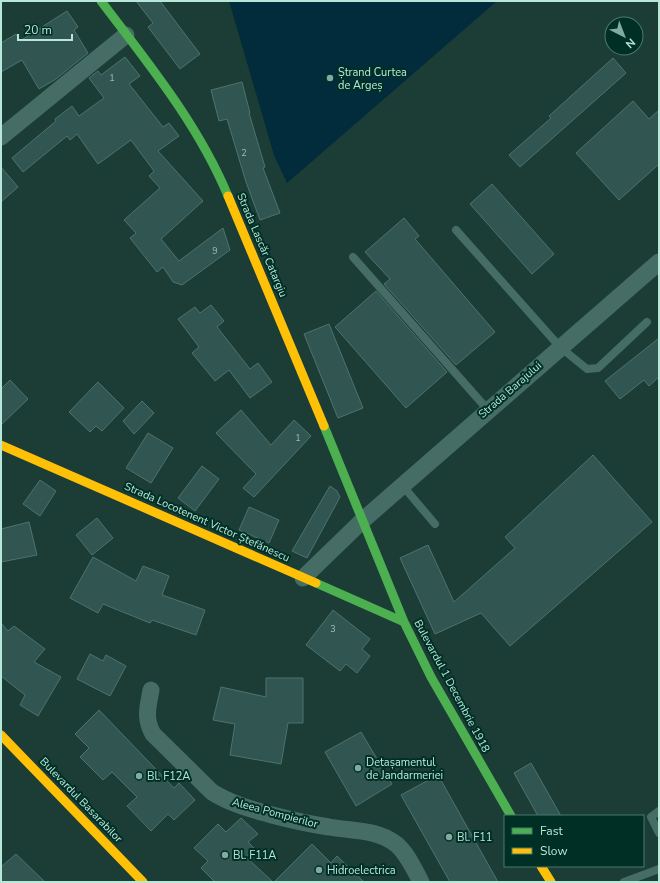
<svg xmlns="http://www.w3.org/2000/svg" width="660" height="883" font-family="'Nunito Sans',sans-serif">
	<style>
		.water { fill: #022b3c }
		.building { fill: #315551; stroke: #4d7370 }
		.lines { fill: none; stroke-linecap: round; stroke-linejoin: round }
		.lane { stroke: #456d65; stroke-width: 8 }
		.street { stroke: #456d65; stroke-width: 17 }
		.fast { stroke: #4caf50; stroke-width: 9 }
		.slow { stroke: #ffc107; stroke-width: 9 }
		.poi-dot { fill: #80aca0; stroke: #002f25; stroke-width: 1.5 }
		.labels { text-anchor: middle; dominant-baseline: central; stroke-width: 4; stroke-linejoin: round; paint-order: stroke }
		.number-label { font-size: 9px; fill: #96c2b7 }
		.poi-label { font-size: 11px; fill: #b7e7d9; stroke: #002f25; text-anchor: start }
		.street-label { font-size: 11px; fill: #b7e7d9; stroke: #002f25 }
	</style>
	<rect width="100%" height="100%" fill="#1b3d36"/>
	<!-- water -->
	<path class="water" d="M229,1h268l-210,182 -13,-28z"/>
	<!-- building -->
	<path class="building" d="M136,1h24l40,53 -20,15 -32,-42 5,-4z
		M67,11l11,16 -4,3 14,23 -32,26 -17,10 -17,-29 -21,12v-29l15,-9 4,7z
		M125,57l15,19 -11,8 34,43 6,-4 10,13 -21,15 45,50 -42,38 18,22 44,-33 7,22 -48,35 -9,-3 -10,-15 -6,5 -27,-34 6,-5 -12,-13 36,-32 -11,-12 5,-5 -23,-31 -33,24 -21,-30 -7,6 -3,-4 -44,36 -11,-14 44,-37 -1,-2 17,-13 7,10 25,-18 -15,-20 9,-7 3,4z
		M613,58l13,15 -106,94 -11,-12 42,-37 -2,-2z
		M242,82l8,31h-1l16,54 -2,1 17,45 -20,7 -14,-38 -19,-63 -8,2 -8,-31z
		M633,101l16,18 10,-9v54l-40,36 -43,-47z
		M1,167l17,20 -17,15z
		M492,184l62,70 -22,20 -62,-70z
		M404,218l15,18 -4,3 80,93 -39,33 -72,-81 6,-5 -25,-27z
		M376,291l71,81 -41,36 -71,-81z
		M211,305l13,16 -7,6 33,42 8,-6 14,19 -22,16 -21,-28 -14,11 -23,-28 7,-6 -21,-28 17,-12 5,6z
		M329,324l34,84 -25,10 -34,-84z
		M659,338v39l-10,9 -5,-6 -24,19 -15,-18z
		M10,380l18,19 -27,26v-36z
		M98,382l26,26 -22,23 -6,-5 -6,6 -21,-20z
		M142,401l12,12 -20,21 -11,-13z
		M241,410l30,35 23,-25 17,16 -57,61 -11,-9 13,-14 -40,-41z
		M148,433l25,15 -22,35 -25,-15z
		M593,455l59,67 -142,124 -29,-33 -46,21 -35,-76 28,-13 26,57 61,-54 -10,-11z
		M202,466l17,13 -24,32 -17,-13z
		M40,480l16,11 -16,25 -17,-12z
		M330,486l7,5 3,6 -33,61 -15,-7z
		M249,507l30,13 -10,23 -30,-13z
		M97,518l16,20 -21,17 -16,-20z
		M29,522l8,33 -36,7v-33z
		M93,557l43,24 7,-15 26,10 -7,19 43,15 -9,25 -44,-15 -2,3 -47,-19 -5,9 -28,-15z
		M333,610l37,29 -8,10 8,7 -13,17 -11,-9 -6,7 -34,-26z
		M1,623l7,8 6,-5 31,23 -11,13 27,15 -23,39 -18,-11 5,-10 -24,-19z
		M90,654l13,7 3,-6 20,11 -16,30 -33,-17z
		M266,678h37v45h-15l-7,41 -51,-9 5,-31 -22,-4 8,-33 45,10z
		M99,710l75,78 5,-5 16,17 -21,20 -6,-6 -17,17 -24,-25 10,-9 -25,-25 -9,8 -23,-23 9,-9 -14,-14z
		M361,732l31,52 -36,22 -31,-54z
		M531,763l30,53h-23l-24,-43z
		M438,775l60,107h-48l-49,-87z
		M241,818l17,16 -10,8 7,7 -9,8 27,25h-58l-14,-14 7,-7 -14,-13 24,-24 8,8z
		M312,844l19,19 6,-7 27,26h-90z
		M16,854l29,28h-44v-15z"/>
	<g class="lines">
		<!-- lane -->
		<path class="lane" d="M456,230l104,117 27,22 11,-1 49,-46
			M353,257l135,153
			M402,485l33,39
			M659,811l-8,6 8,16
			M624,882l35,-13"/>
		<!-- street -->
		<path class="street" d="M1,137l125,-102
			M303,578l60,-58 296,-258
			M151,690c-3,17 -7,28 2,44l59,58c19,12 39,17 60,23 19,5 37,9 57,12 22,4 48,2 67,17 11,9 18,25 25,38"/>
		<!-- fast -->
		<path class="fast" d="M101,1c47,62 97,123 127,195
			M324,426l80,196 27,55 80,139
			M316,583l88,39"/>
		<!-- slow -->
		<path class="slow" d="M228,196l96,230
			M1,445l315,138
			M1,735l142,147
			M541,866l10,16"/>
	</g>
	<!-- markers -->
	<g class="poi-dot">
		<circle cx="330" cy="78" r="4"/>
		<circle cx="358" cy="768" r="4"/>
		<circle cx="139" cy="776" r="4"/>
		<circle cx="449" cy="837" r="4"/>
		<circle cx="225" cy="855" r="4"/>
		<circle cx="319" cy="870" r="4"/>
	</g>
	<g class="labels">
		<!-- number labels -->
		<g class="number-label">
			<text x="112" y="78">1</text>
			<text x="244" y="153">2</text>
			<text x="215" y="251">9</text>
			<text x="298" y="438">1</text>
			<text x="333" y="629">3</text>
		</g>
		<!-- poi labels -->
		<g class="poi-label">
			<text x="338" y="72">Ștrand Curtea<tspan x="338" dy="13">de Argeș</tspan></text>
			<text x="366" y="762">Detașamentul<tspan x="366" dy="13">de Jandarmeriei</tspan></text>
			<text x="147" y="776">Bl. F12A</text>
			<text x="457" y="837">Bl. F11</text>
			<text x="233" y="855">Bl. F11A</text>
			<text x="327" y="870">Hidroelectrica</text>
		</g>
		<!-- street labels -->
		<g class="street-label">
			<text transform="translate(262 245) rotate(67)">Strada Lascăr Catargiu</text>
			<text transform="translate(510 390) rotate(-41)">Strada Barajului</text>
			<text transform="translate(207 522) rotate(24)">Strada Locotenent Victor Ștefănescu</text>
			<text transform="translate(452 686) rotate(62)">Bulevardul 1 Decembrie 1918</text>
			<text transform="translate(81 800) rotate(46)">Bulevardul Basarabilor</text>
			<text transform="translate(275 813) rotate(15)">Aleea Pompierilor</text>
		</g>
	</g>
	<!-- border -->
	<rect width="660" height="883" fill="none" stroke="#b7e7d9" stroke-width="4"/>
	<!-- legend -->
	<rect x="504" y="815" width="140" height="52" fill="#002f25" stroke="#49796d"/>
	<rect x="512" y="828" width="20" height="6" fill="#4caf50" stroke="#49796d"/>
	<text x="540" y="835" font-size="12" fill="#b7e7d9">Fast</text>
	<rect x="512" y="848" width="20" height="6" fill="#ffc107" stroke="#49796d"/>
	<text x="540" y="855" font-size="12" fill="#b7e7d9">Slow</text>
	<!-- north arrow -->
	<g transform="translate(624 36) rotate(138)"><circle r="19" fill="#002f25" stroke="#49796d"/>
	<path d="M0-3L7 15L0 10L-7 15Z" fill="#80aca0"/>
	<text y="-6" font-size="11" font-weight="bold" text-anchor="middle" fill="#b7e7d9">N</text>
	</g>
	<!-- scale -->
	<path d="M18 34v6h54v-6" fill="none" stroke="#b7e7d9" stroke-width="2"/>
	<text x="24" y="34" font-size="12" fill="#b7e7d9" stroke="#002f25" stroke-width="3" paint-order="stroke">20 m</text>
</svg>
